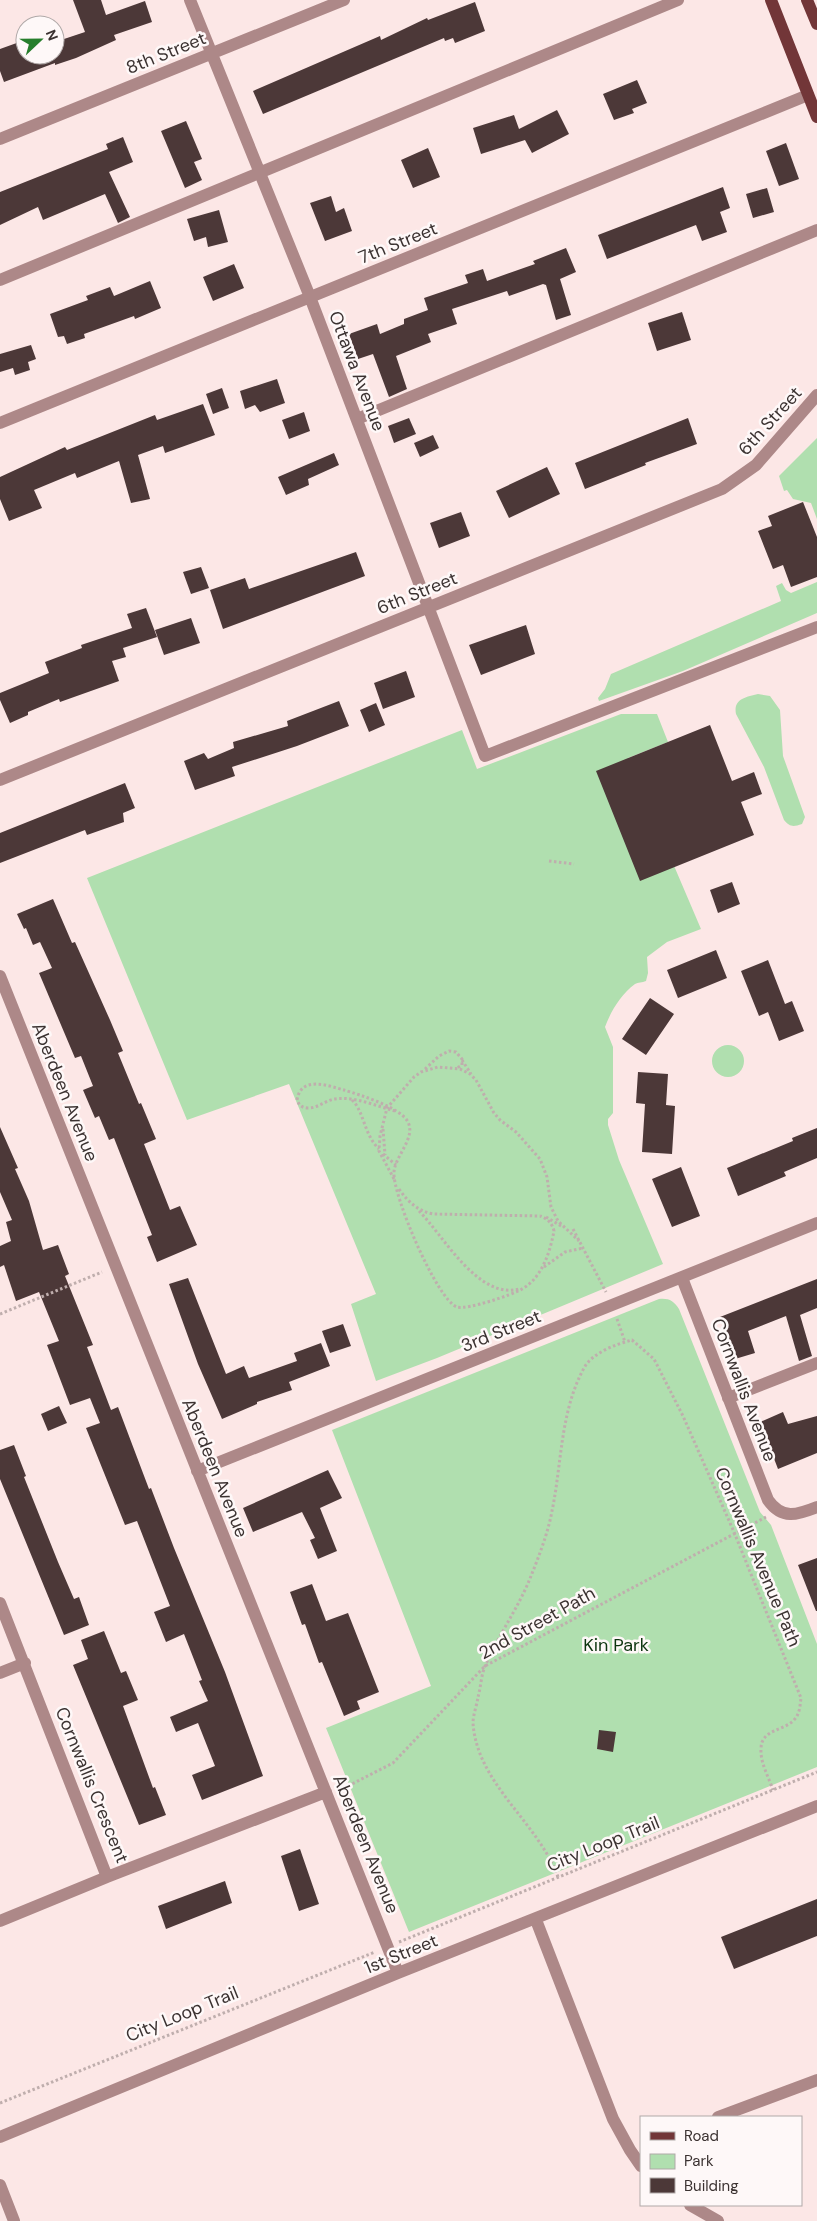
<svg xmlns="http://www.w3.org/2000/svg" width="817" height="2221" font-family="'DM Sans',sans-serif">
	<style>
		.green { fill: #b0dfaf }
		.building { fill: #4c3838 }
		.lines { fill: none; stroke-linecap: round; stroke-linejoin: round }
		.path { stroke: #bfaead; stroke-width: 3; stroke-dasharray: 2.5 2.5; stroke-linecap: butt }
		.minor { stroke: #ad8888; stroke-width: 12 }
		.major { stroke: #723638; stroke-width: 12 }
		.labels { text-anchor: middle; dominant-baseline: central; stroke-width: 5; stroke-linejoin: round; paint-order: stroke }
		.street-label { font-size: 18px; fill: #3b3231; stroke: #fef8f8 }
		.park-label { font-size: 18px; fill: #0c340e; stroke: #fef8f8 }
	</style>
	<rect width="100%" height="100%" fill="#fce7e6"/>
	<!-- green -->
	<path class="green" d="M817,438v81l-6,-16 -18,-4 -6,-9 -3,1 -5,-15z
		M817,582v31l-134,58 -84,30 -1,-3 7,-9 6,-15 170,-73 -5,-15 6,-3 4,7 5,3z
		M758,694l12,2 10,14 3,46 22,61 -3,7c-9,3 -12,3 -18,-4l-20,-53 -28,-53c-3,-15 10,-17 22,-20z
		M621,714h36l11,28 -40,16 73,171 -34,13 -20,15 1,16 -2,8c-4,2 -8,1 -11,3 -14,10 -24,27 -30,43l8,20v66l-5,6v6l11,35 44,104 -226,94 -61,23 -25,-77 25,-10 -87,-210 -102,36 -100,-242 375,-148 15,39z
		M712 1061a16 16 0 1 1 32 0a16 16 0 1 1-32 0Z
		M659,1299c10,-1 15,2 20,10l81,203 11,13 46,119v123l-408,165 -83,-204 105,-42 -99,-256z"/>
	<!-- building -->
	<path class="building" d="M73,0h28l5,15 39,-14 7,21 -38,13 2,5 -40,18 -21,7v-2l-51,19 -4,-11v-22l25,-9v15h30v-13l30,-10z
		M475,2l10,29 -30,12 -2,-5 -8,3 -1,-3 -181,76 -10,-23 127,-55 1,4 46,-22 1,2z
		M637,80l10,23 -15,6 2,4 -20,7 -11,-26z
		M557,110l12,24 -37,19 -7,-13 -44,14 -8,-26 41,-13 5,14z
		M186,121l16,38 -8,3 8,18 -17,8 -24,-57z
		M123,137l10,25 -24,10 21,45 -12,6 -13,-29 -62,26 -5,-13 -38,18v-33l108,-43 -2,-5z
		M786,143l13,36 -20,7 -13,-35z
		M428,148l12,29 -27,11 -12,-28z
		M723,187l7,21 -10,4 7,20 -25,9 -6,-16 -89,34 -9,-24z
		M767,188l7,24 -21,6 -7,-24z
		M331,196l5,16 8,-4 8,23 -27,10 -15,-38z
		M219,210l9,32 -20,5 -2,-10 -12,4 -7,-22z
		M566,248l10,24 -16,7 11,36 -15,5 -10,-35 -3,-1 -34,12 -2,-5 -55,18 5,15 -29,10 3,8 -35,14 11,33 -18,8 -16,-43 -15,5 -9,-25 28,-10 3,10 24,-10v-5l24,-9 -4,-12 44,-15 -3,-8 18,-6 4,12 48,-17 -2,-3z
		M234,264l10,24 -31,13 -10,-24z
		M150,281l11,27 -26,11 -1,-3 -50,18 1,4 -18,6 -3,-8 -6,1 -8,-23 38,-14 -2,-4 24,-9 4,9z
		M682,312l9,28 -34,11 -9,-28z
		M31,345l5,14 -8,3 2,8 -15,5 -2,-7 -13,4v-18z
		M277,379l8,24 -25,9 -5,-7 -10,4 -5,-18z
		M222,388l7,20 -16,6 -7,-20z
		M203,404l12,31 -50,18 -2,-7 -25,9 12,44 -19,4 -12,-42 -42,17 -2,-5 -41,17 8,18 -33,13 -9,-22v-22l65,-30 2,3 88,-35 2,5z
		M304,412l6,19 -21,8 -7,-19z
		M409,418l7,16 -22,9 -6,-17z
		M688,418l9,26 -52,19 1,2 -61,24 -10,-26z
		M433,435l6,13 -19,9 -6,-14z
		M334,453l5,12 -31,14 1,6 -23,10 -8,-18z
		M547,467l13,27 -51,24 -13,-27z
		M803,502l14,35v40l-26,10 -8,-22 -10,4 -15,-38 14,-5 -4,-10z
		M461,512l9,24 -31,12 -9,-25z
		M356,552l9,24 -142,53 -13,-39 35,-12 4,11z
		M201,567l8,21 -18,6 -8,-22z
		M146,608l11,29 -34,11 3,9 -14,4 7,20 -59,21 -1,-3 -31,13v3l-18,8 -10,-23v-7l49,-20 -4,-11 37,-14 -1,-3 51,-17 -5,-14z
		M191,618l9,25 -36,12 -9,-25z
		M526,625l9,29 -54,21 -12,-30z
		M406,671l9,26 -32,12 -9,-26z
		M339,701l10,25 -52,20 -65,21 3,9 -40,14 -11,-29 20,-8 4,6 26,-11 -1,-6 55,-16 -1,-5z
		M376,703l9,22 -16,7 -9,-22z
		M710,725l22,56 22,-9 8,22 -21,8 13,33 -114,46 -44,-110z
		M125,783l10,25 -12,5 1,9 -37,13 -2,-5 -85,33v-30z
		M732,882l8,22 -22,9 -8,-23z
		M53,899l19,44 3,-1 35,78 13,31 -5,2 21,51 2,-1 15,36 -12,5 26,66 10,-4 17,39 -40,17 -10,-25 5,-2 -38,-97 -5,2 -10,-24 -4,2 -12,-28 10,-4 -12,-30 -6,2 -36,-85 13,-5 -12,-26 -7,3 -7,-17 -2,1 -7,-15z
		M716,950l11,28 -49,20 -11,-28z
		M768,960l17,44 7,-3 12,30 -25,10 -11,-29 -9,4 -18,-45z
		M650,998l24,16 -28,41 -24,-16z
		M638,1072l30,2 -2,31 9,1 -3,48 -30,-2 3,-48 -9,-1z
		M0,1127l18,41 -3,1 14,32 14,49 15,-5 11,29 -4,2 28,69 -6,2 24,63 7,-3 31,82 2,-1 23,60 51,124 38,104 -61,24 -10,-25 23,-9 -17,-43 -22,9 -6,-15 38,-16 -9,-20 3,-1 -18,-46 -18,8 -12,-30 16,-6 -33,-85 -12,4 -39,-97 14,-5 -10,-25 -20,7 -23,-60 12,-4 -20,-49 -23,9 -12,-36 -4,2v-21l11,-5 -5,-19 6,-2 -12,-28z
		M817,1128v30l-33,14 2,4 -48,20 -11,-28 66,-27 -1,-3z
		M681,1167l19,49 -28,11 -20,-48z
		M188,1278l38,96 18,-8 5,12 48,-17 -3,-8 27,-10 9,23 -41,16 3,8 -35,12v2l-35,15 -24,-55 -29,-80z
		M817,1279v29l-17,7 12,41 -13,5 -13,-45 -38,15 7,22 -20,6 -15,-42z
		M343,1324l8,22 -21,7 -8,-22z
		M59,1406l8,17 -19,8 -7,-17z
		M783,1412l5,12 29,-8v37l-39,16 -18,-47z
		M14,1445l12,31 -2,1 34,85 16,37 5,-2 10,28 -25,10 -64,-156v-29z
		M328,1470l14,28 -22,10 17,43 -19,8 -8,-19 5,-2 -13,-26 -49,20 -10,-24z
		M817,1558v53h-1l-18,-46z
		M312,1584l14,37 22,-8 31,79 -22,9 3,8 -16,7 -22,-54 -3,1 -14,-39 -3,1 -12,-33z
		M104,1631l17,42 5,-2 12,29 -15,6 30,82 2,-1 11,28 -27,10 -66,-160 15,-6 -7,-19z
		M599,1730l17,2 -3,20 -16,-3z
		M300,1849l19,55 -20,7 -18,-55z
		M225,1881l7,22 -66,26 -8,-23z
		M817,1899v37l-83,33 -13,-32z"/>
	<g class="lines">
		<!-- path -->
		<path class="path" d="M549,861l25,3
			M462,1060l9,14
			M425,1069l14,-13 10,-5 7,1 6,7v6l-5,3
			M352,1100c12,11 12,35 27,49
			M395,1111c-19,-5 -40,-15 -61,-12 -9,2 -16,9 -26,9 -6,0 -9,-3 -11,-8 4,-25 32,-14 47,-10 16,5 56,17 64,32 8,16 -13,34 -14,50 -2,22 43,128 63,135 10,3 55,-12 65,-18 20,-11 28,-37 32,-58 -2,-8 -6,-12 -14,-15
			M383,1129l2,26
			M383,1154l13,11
			M394,1179l-15,-28 1,-15 7,-28 27,-31 7,-5 17,-5 22,2 10,5 6,6 18,33 6,7 16,12 24,27 7,18 4,30 7,14 21,20
			M399,1189c9,13 19,22 34,25l107,2
			M419,1211c24,24 59,89 100,78
			M546,1217l17,10
			M573,1229l33,63
			M544,1267l21,-15 18,-4
			M0,1314l102,-42
			M617,1319l8,23
			M348,1786l45,-23 92,-97 281,-149
			M558,1877c-20,-55 -81,-93 -85,-154 0,-8 4,-18 5,-26 3,-10 3,-23 8,-33 13,-30 33,-57 45,-88 8,-20 17,-43 21,-65 10,-48 8,-99 32,-143 8,-15 32,-24 48,-28l22,19 29,57 51,116 67,166c-1,7 -1,16 -7,22 -10,11 -33,9 -33,29 -1,13 8,29 12,41
			M399,1942l418,-170
			M0,2103l375,-151"/>
		<!-- minor -->
		<path class="minor" d="M190,0l120,297 175,459 332,-129
			M0,139l344,-139
			M0,280l678,-280
			M357,419l460,-189
			M0,423l808,-328
			M0,780l722,-291 34,-24 61,-70
			M0,976l398,997
			M682,1278l86,222c14,20 29,15 49,7
			M728,1398l89,-35
			M197,1471l620,-248
			M0,1603l107,274 219,-85
			M0,1673l25,-10
			M536,1920l77,199 17,31 11,16
			M0,1921l107,-44
			M718,2117l99,-37
			M0,2137l398,-164 419,-167
			M0,2185l14,36
			M690,2205l28,16"/>
		<!-- major -->
		<path class="major" d="M771,0l46,117
			M807,0l10,24"/>
	</g>
	<g class="labels">
		<!-- street labels -->
		<g class="street-label">
			<text transform="translate(166 53) rotate(-22)">8th Street</text>
			<text transform="translate(398 243) rotate(-22)">7th Street</text>
			<text transform="translate(357 371) rotate(69)">Ottawa Avenue</text>
			<text transform="translate(770 421) rotate(-48)">6th Street</text>
			<text transform="translate(417 593) rotate(-22)">6th Street</text>
			<text transform="translate(65 1092) rotate(68)">Aberdeen Avenue</text>
			<text transform="translate(501 1331) rotate(-22)">3rd Street</text>
			<text transform="translate(744 1390) rotate(69)">Cornwallis Avenue</text>
			<text transform="translate(215 1468) rotate(68)">Aberdeen Avenue</text>
			<text transform="translate(758 1557) rotate(67)">Cornwallis Avenue Path</text>
			<text transform="translate(537 1623) rotate(-29)">2nd Street Path</text>
			<text transform="translate(92 1785) rotate(68)">Cornwallis Crescent</text>
			<text transform="translate(366 1844) rotate(68)">Aberdeen Avenue</text>
			<text transform="translate(603 1844) rotate(-22)">City Loop Trail</text>
			<text transform="translate(401 1954) rotate(-22)">1st Street</text>
			<text transform="translate(182 2014) rotate(-22)">City Loop Trail</text>
		</g>
		<!-- park labels -->
		<g class="park-label">
			<text x="616" y="1645">Kin Park</text>
		</g>
	</g>
	<!-- legend -->
	<rect x="640" y="2116" width="162" height="90" fill="#fef8f8" stroke="#b0a9a8"/>
	<rect x="650" y="2132" width="25" height="8" fill="#723638" stroke="#b0a9a8"/>
	<text x="684" y="2141" font-size="15" fill="#3b3231">Road</text>
	<rect x="650" y="2154" width="25" height="15" fill="#b0dfaf" stroke="#b0a9a8"/>
	<text x="684" y="2166" font-size="15" fill="#3b3231">Park</text>
	<rect x="650" y="2178" width="25" height="15" fill="#4c3838" stroke="#b0a9a8"/>
	<text x="684" y="2191" font-size="15" fill="#3b3231">Building</text>
	<!-- north arrow -->
	<g transform="translate(40 40) rotate(68)"><circle r="24" fill="#fef8f8" stroke="#b0a9a8"/>
	<path d="M0-4L9 19L0 12L-9 19Z" fill="#267e2c"/>
	<text y="-8" font-size="14" font-weight="bold" text-anchor="middle" fill="#3b3231">N</text>
	</g>
</svg>
